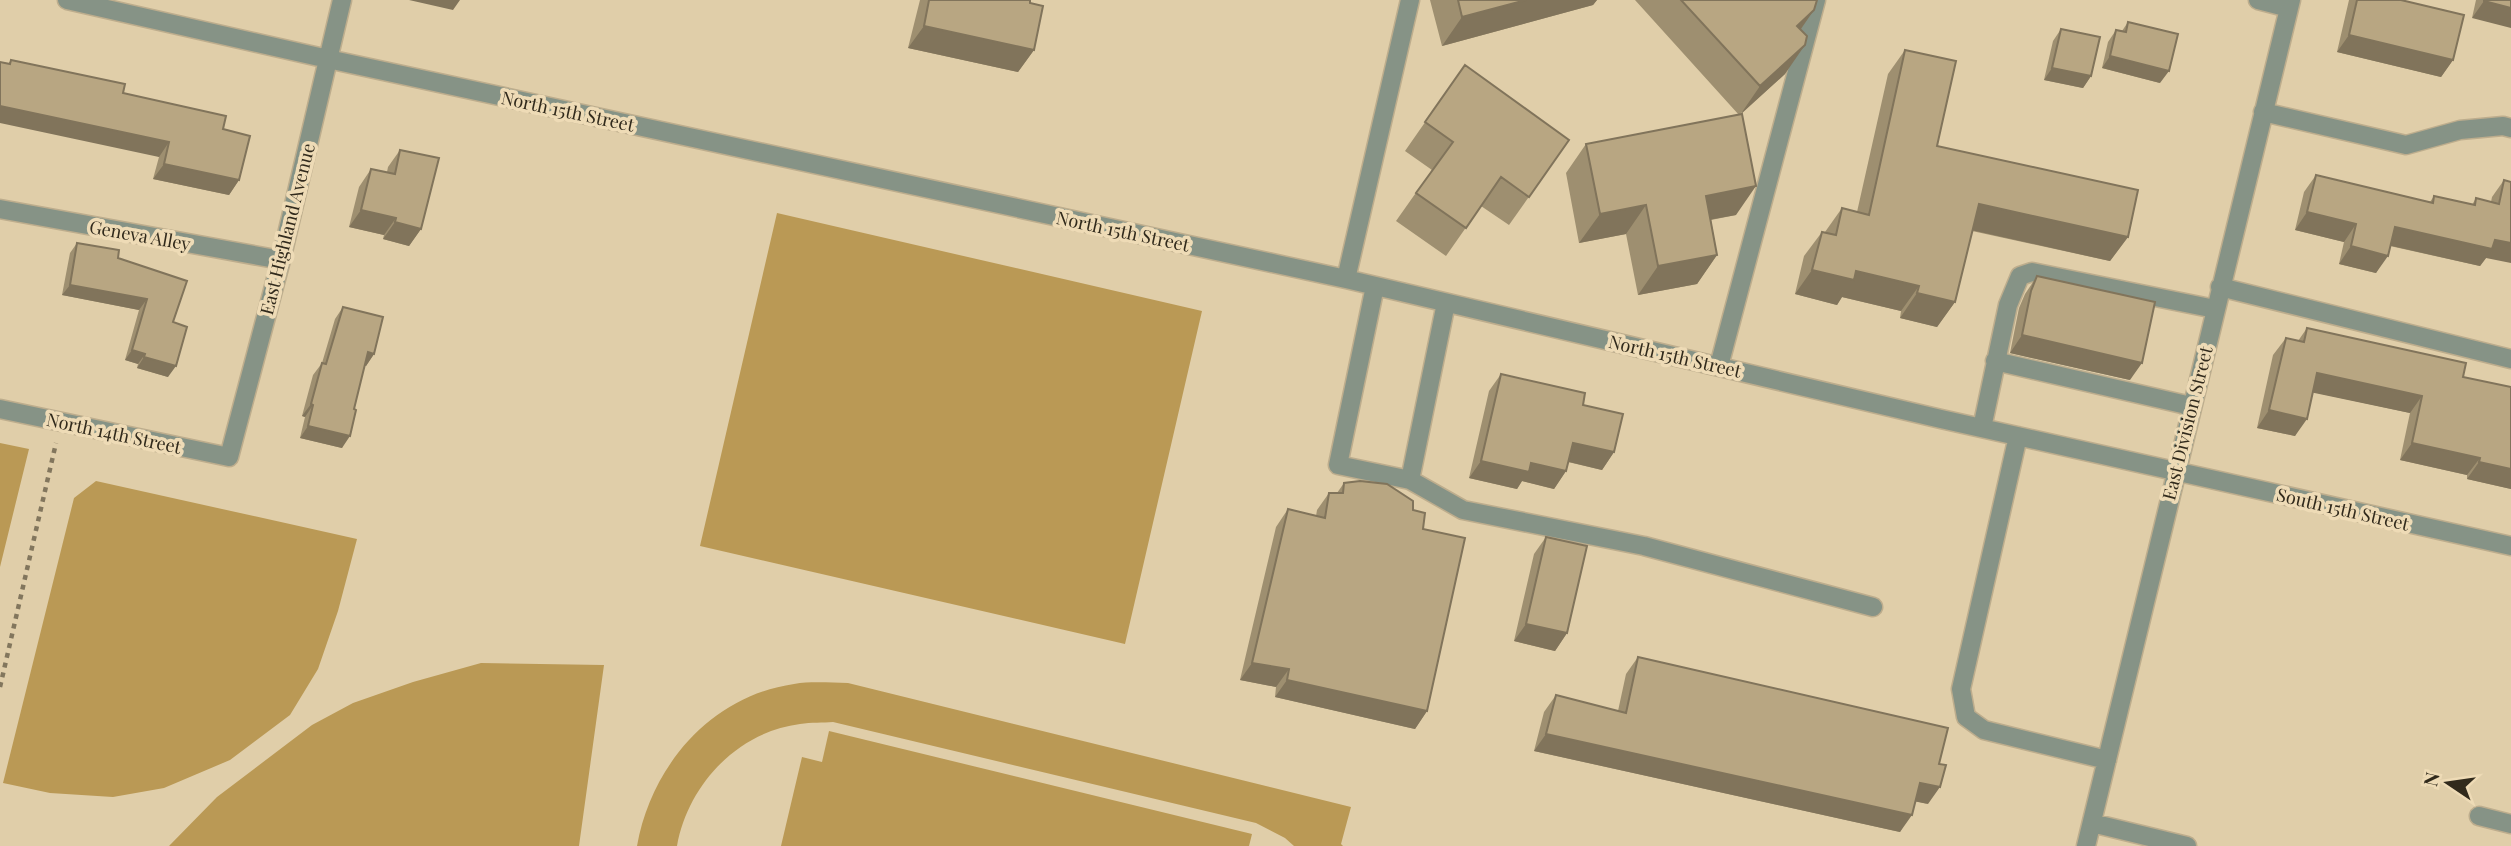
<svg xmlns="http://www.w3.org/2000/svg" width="2511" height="846" font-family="'Playfair Display',serif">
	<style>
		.green { fill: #ba9955 }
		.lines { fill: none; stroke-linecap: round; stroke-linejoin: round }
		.minor-casing { stroke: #bdad8d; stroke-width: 21 }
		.path { stroke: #82765d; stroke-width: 4.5; stroke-dasharray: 5 5; stroke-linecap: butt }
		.minor { stroke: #869386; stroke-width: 18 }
		.wall { fill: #9e8f70 }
		.shaded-wall { fill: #81745b }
		.building { fill: #b8a682; stroke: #81745b; stroke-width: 2 }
		.labels { text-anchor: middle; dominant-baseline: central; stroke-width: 7; stroke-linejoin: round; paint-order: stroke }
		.street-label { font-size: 18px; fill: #312a1c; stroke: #eedbb6 }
	</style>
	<rect width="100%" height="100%" fill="#e0cea9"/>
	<!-- green -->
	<path class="green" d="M777,213l425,98 -77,333 -425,-98z
		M0,443l29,6 -29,118z
		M96,481l261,58 -19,72 -20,58 -28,46 -60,45 -66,28 -51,9 -63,-4 -47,-10 71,-285z
		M481,663l123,2 -25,181h-410l48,-49 95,-72 41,-22 60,-21z
		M848,683l503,124 -10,37 2,2h-49l-9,-8 -29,-15 -423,-101c-10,1 -22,0 -33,2 -63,8 -112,61 -123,122h-40c14,-80 74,-150 157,-162 18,-3 37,-1 54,-1z
		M829,731l423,103 -3,12h-468l21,-89 20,5z"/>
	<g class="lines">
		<defs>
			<path id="minor" d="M67,0l261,59 1018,220 595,140 570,127
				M2258,0l31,8
				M2263,112l143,33 54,-15 43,-4 8,2
				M0,209l281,51
				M1346,279l64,-279
				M1375,286l-37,179 72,15 36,-177
				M2220,287l291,72
				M1995,361l196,45
				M1719,366l97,-366
				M0,409l229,48 52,-197 61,-260
				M1982,428l26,-123 12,-29 12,-4 183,37
				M2018,436l-57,253 5,28 18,13 123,30
				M1410,480l53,30 181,36 229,61
				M2479,816l32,8
				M2092,823l95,23
				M2086,846l205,-846"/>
		</defs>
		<!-- minor casing -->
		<use href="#minor" class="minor-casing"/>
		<!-- path -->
		<path class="path" d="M0,687l56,-244"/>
		<!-- minor -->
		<use href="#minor" class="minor"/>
	</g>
	<!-- wall -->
	<path class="wall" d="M920,0h110l4,50 -16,22 -110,-24z
		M1430,0h167l-4,5 -151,41z
		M1635,0h182l-16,29 -16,45 -45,40 -4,101 -25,5 6,35 -20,29 -59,11 -12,-61 -47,9 -13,-70 20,-29 153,-29z
		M2349,0h52l52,60 -12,17 -104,-25z
		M2476,0h35l-39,18z
		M2128,22l32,61 -58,-15 6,-26 8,-12 6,1z
		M2061,29l30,47 -8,12 -39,-8 9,-39z
		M1905,50l32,96 191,91 -18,24 -138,-30 -17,71 -18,25 -37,-9 1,-7 -59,-14 -5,8 -42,-11 9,-38 18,-24h3l17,-24 15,4 31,-138z
		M11,60l112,33 100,36 16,51 -10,15 -76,-16 6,-22 -150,-94z
		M1465,65l104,75 -60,85 -28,-19 -35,50 -50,-35 36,-51 -27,-19z
		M400,150l21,79 -12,17 -26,-7 1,-4 -35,-8 10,-40 12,-18 16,3 1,-5z
		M2316,175l114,27 4,-6 38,9 4,-7 15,4 1,-5 12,-17 -18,78 -6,8 -90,-20 -14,27 -37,-9 5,-22 -49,-12 9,-38z
		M77,243l41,15 55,64 -5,55 -31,-9 1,-4 -13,-4 14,-50 -77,-15 8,-42z
		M2037,276l93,104 -120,-27 9,-45 6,-14z
		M343,307l31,47 -8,12 -1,-1 -23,83 -42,-10 5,-21 -3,-1 11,-41 9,-12 13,-44z
		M2307,328l156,49 48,112 -44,-10v-4l-67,-15 10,-47 -97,-21 -18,44 -38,-8 16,-73 13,-17 12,3z
		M1501,374l82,31 31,47 -12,18 -34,-8 -2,9 -12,18 -32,-8 -5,8 -48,-11 20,-87z
		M1344,483l69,27 10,19 4,182 -12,18 -140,-32 1,-10 -36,-7 36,-153 12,-18 28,7 1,-6 12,-17h8z
		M1546,537l21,96 -12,18 -41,-10 20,-87z
		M1638,657l290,147 -13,-3 -15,31 -366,-81 10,-39 12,-17 62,16 8,-37z"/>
	<!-- shaded-wall -->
	<path class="shaded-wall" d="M409,0h51l-7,10z
		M1526,0h71l-4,5 -151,41 20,-29z
		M2484,1l27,7v20l-39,-10z
		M1814,10l-20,29 3,-13z
		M924,26l110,24 -16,22 -110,-24z
		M2349,35l104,25 -12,17 -104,-25z
		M1805,45l-20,29 -45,41 20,-29z
		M2110,56l59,15 -9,12 -58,-15z
		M2052,68l39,8 -8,12 -39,-8z
		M0,106l169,36 -10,15 -159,-34z
		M164,164l75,16 -10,15 -76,-16z
		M1756,186l-20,29 -50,9 20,-28z
		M1979,204l149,33 -18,24 -148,-33z
		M1646,205l-20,29 -47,9 21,-29z
		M361,210l35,8 -12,17 -35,-8z
		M2307,212l49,12 -12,18 -49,-12z
		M395,222l26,7 -12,17 -26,-7z
		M2395,227l100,13 16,3v20l-25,-5 -6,8 -97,-22z
		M2351,246l37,10 -12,17 -37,-9z
		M1717,255l-20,29 -59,11 20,-29z
		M1812,270l44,1 63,15 -18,25 -59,-14 -5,8 -42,-11z
		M70,285l77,14 -8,11 -77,-15z
		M1917,293l38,9 -18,25 -37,-9z
		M2022,335l120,28 -12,17 -120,-27z
		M132,350l13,4 -7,10 -13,-4z
		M368,352l6,2 -8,12 -6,-2z
		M144,357l32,9 -8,11 -31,-9z
		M2317,373l105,23 -12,17 -105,-22z
		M311,404l2,1 -8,12 -3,-1z
		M2269,410l38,9 -12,17 -38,-8z
		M308,426l42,10 -8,12 -42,-10z
		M1573,443l41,9 -12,18 -41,-10z
		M2412,443l68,15 -13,17 -67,-15z
		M1481,461l50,2 35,8 -12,18 -32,-8 -5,8 -48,-11z
		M2479,462l32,7v20l-44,-10z
		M1526,624l41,9 -12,18 -41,-10z
		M1252,663l37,6 -13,18 -36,-7z
		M1287,680l140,31 -12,18 -140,-32z
		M1546,734l366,81 -12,17 -366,-81z
		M1920,783l20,4 -12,17 -20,-4z"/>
	<!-- building -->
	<path class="building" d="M929,0h101v3l13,3 -9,44 -110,-24z
		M1458,0h68l-64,17z
		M1681,0h136l-3,10 -17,16 10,10 -2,9 -45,41z
		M2357,0h44l63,15 -11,45 -104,-25z
		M2484,0h27v8l-27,-7z
		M2128,22l50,12 -9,37 -59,-15 6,-26 10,2z
		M2061,29l39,8 -9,39 -39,-8z
		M1905,50l51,11 -19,85 201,44 -10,47 -149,-33 -24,98 -38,-9 2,-7 -63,-15 -2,9 -42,-10 10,-38 14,3 6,-27 27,7z
		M11,60l114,24 -2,9 103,23 -3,13 27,7 -11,44 -75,-16 5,-22 -169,-36v-44l10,2z
		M1465,65l104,75 -40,57 -28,-20 -35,51 -50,-35 37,-51 -28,-20z
		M1742,114l14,72 -50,10 11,59 -59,11 -12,-61 -46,9 -14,-70z
		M400,150l39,8 -18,71 -26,-7 1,-4 -35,-8 10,-41 24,5z
		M2316,175l117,28 1,-7 41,9 1,-7 23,6 5,-24 7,2v61l-16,-3 -3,9 -97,-22 -7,29 -37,-10 5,-22 -49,-12z
		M77,243l42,7 -1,8 69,23 -14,41 14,5 -11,39 -32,-9 1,-3 -13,-4 15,-51 -77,-14z
		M2037,276l118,26 -13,61 -120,-28 9,-44z
		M343,307l40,10 -9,37 -6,-2 -14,57 2,1 -6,26 -42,-10 5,-21 -2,-1 11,-41 4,1z
		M2307,328l159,35 -3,14 48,10v82l-32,-7 1,-4 -68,-15 10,-47 -105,-23 -10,46 -38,-9 17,-72 18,4z
		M1501,374l84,19 -2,12 40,9 -9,38 -41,-9 -7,28 -35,-8 -2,9 -48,-11z
		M1360,481l27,3 26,17v9l12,3 -2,16 42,9 -38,173 -140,-31 2,-11 -37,-6 36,-154 37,9 4,-25h14l1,-10z
		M1546,537l41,9 -20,87 -41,-9z
		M1638,657l310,71 -9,36 7,1 -6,22 -20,-4 -8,32 -366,-81 10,-39 70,18z"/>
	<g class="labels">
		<!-- street labels -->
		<g class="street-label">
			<text transform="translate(568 111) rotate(12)">North 15th Street</text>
			<text transform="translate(287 229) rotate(-76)">East Highland Avenue</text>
			<text transform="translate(1123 231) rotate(12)">North 15th Street</text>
			<text transform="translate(140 235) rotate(10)">Geneva Alley</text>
			<text transform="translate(1675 356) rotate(13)">North 15th Street</text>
			<text transform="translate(2187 423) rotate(-76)">East Division Street</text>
			<text transform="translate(114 433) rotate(12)">North 14th Street</text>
			<text transform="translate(2343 509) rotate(13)">South 15th Street</text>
		</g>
	</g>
	<!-- north arrow -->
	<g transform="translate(2448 783) rotate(283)" stroke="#eedbb6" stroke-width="5" paint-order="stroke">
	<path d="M0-5L12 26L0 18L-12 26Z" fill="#312a1c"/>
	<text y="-10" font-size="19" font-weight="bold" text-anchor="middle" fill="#312a1c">N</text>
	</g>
</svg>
